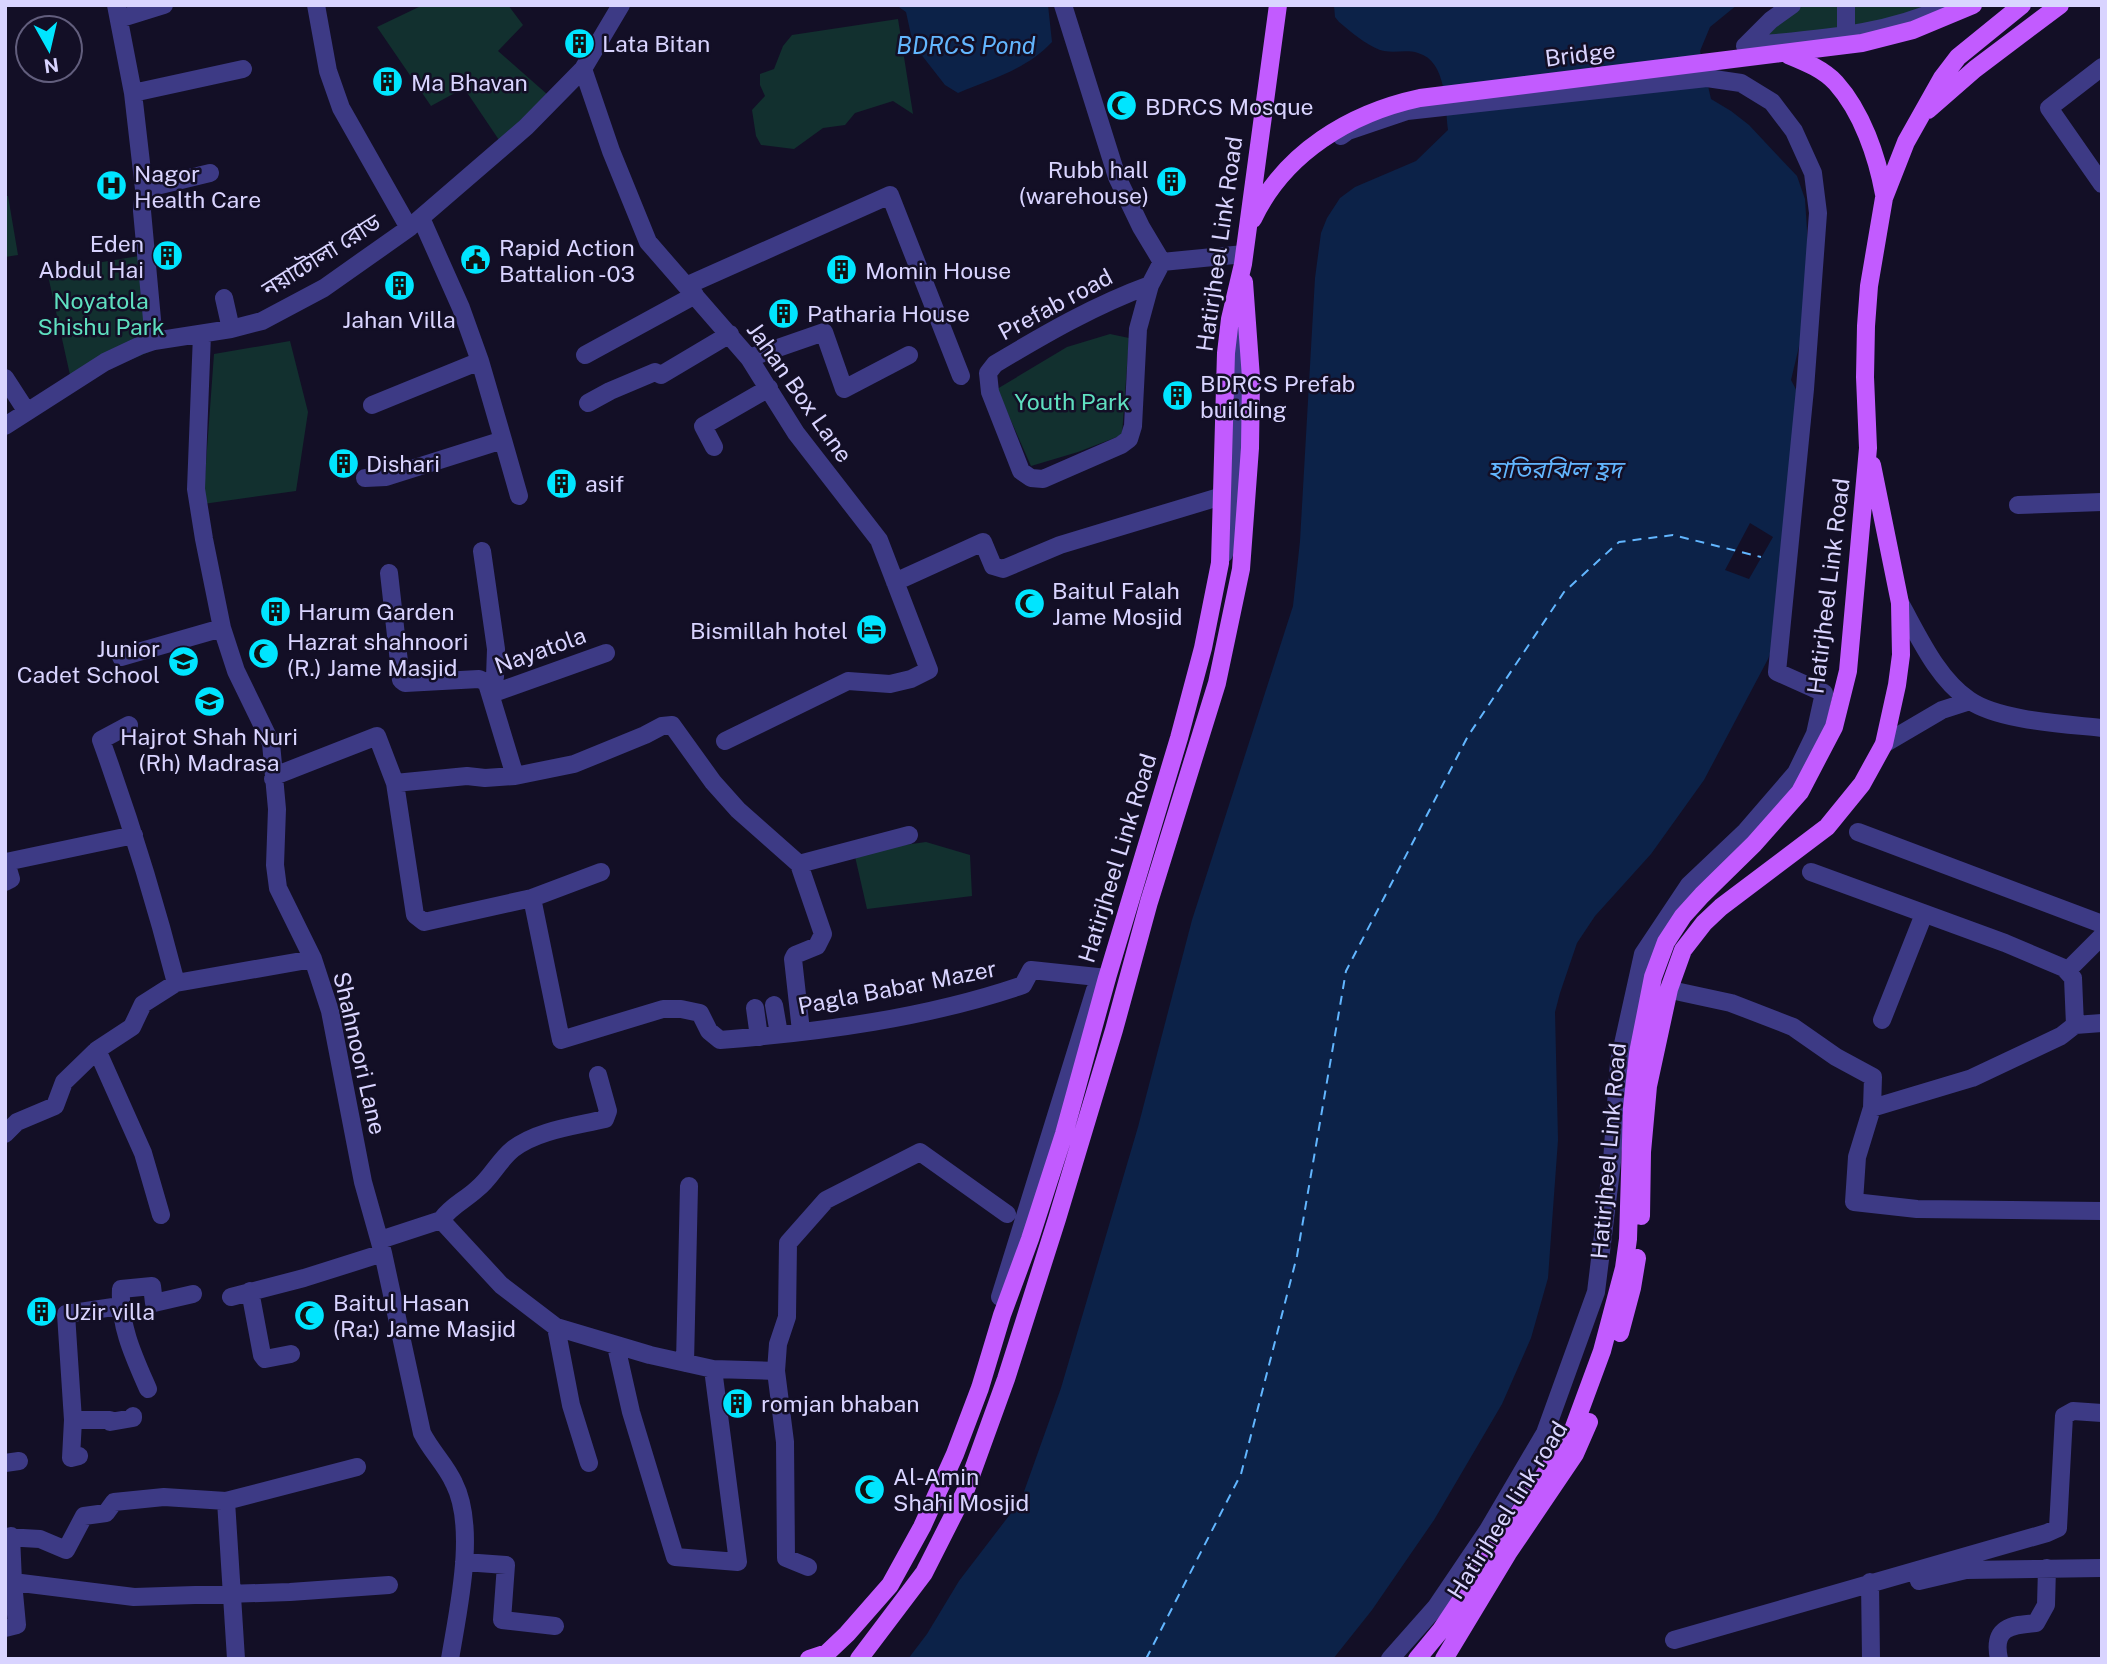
<svg xmlns="http://www.w3.org/2000/svg" width="2107" height="1664" font-family="'Public Sans','Noto Sans Bengali',sans-serif">
	<style>
		.green { fill: #12302f }
		.water { fill: #0c2248 }
		.pier { fill: #130f26 }
		.lines { fill: none; stroke-linecap: round; stroke-linejoin: round }
		.ferry { stroke: #62b6ff; stroke-width: 2; stroke-dasharray: 9 7; stroke-linecap: butt }
		.minor { stroke: #3d3a85; stroke-width: 18 }
		.major { stroke: #c25bff; stroke-width: 18 }
		.labels { text-anchor: middle; dominant-baseline: central; stroke-width: 5; stroke-linejoin: round; paint-order: stroke }
		.poi-label { font-size: 23px; fill: #d9d4ff; stroke: #130f26; text-anchor: start }
		.street-label { font-size: 23px; fill: #d9d4ff; stroke: #130f26 }
		.park-label { font-size: 23px; fill: #5fe0c0; stroke: #130f26 }
		.water-label { font-size: 24px; font-style: italic; fill: #62b6ff; stroke: #130f26 }
	</style>
	<rect width="100%" height="100%" fill="#130f26"/>
	<!-- green -->
	<path class="green" d="M423,5h85l15,20 -25,26 50,44 -49,45 -35,-52 -33,18 -54,-79z
		M1804,5h137l-28,11 -155,27 26,-23z
		M898,19l15,95 -20,-13 -38,12 -10,12 -22,3 -29,21 -33,-4 -5,-9 -4,-26 13,-14 -5,-11v-11l14,-5 9,-23 9,-11z
		M5,196h3l10,59 -13,2z
		M139,256l10,96 -77,32 -25,-113z
		M1110,334l19,4 -7,97 -44,17 -47,14 -34,-77 70,-42z
		M290,341l18,71 -12,79 -93,13 11,-150z
		M926,842l44,13 2,41 -105,13 -13,-57z"/>
	<!-- water -->
	<path class="water" d="M896,5h152l4,37c-25,27 -60,37 -94,51l-13,-8 -32,-41 -7,-32z
		M1334,5h403l-27,22 -10,24 11,48 20,12 18,14 29,31 19,20 8,23 2,31v83l-16,67 20,38 -24,193 -19,48 -64,121 -53,74 -56,62 -18,27 -17,50 -5,19 3,128 -10,138 -17,60 -29,66 -68,116 -62,90 -39,49h-425l19,-25 32,-53 62,-81 40,-112 77,-261 54,-207 101,-314 7,-65 15,-263 6,-45 6,-15 13,-20 15,-11 61,-26 32,-31c-3,-24 -1,-69 -30,-77 -12,-4 -26,1 -38,-3 -15,-6 -29,-18 -41,-28l-4,-5z"/>
	<!-- pier -->
	<path class="pier" d="M1750,523l23,14 -24,42 -24,-9z"/>
	<g class="lines">
		<!-- ferry -->
		<path class="ferry" d="M1146,1659l95,-185 56,-218 49,-285 122,-235 96,-144 55,-50 54,-7 88,22"/>
		<!-- minor -->
		<path class="minor" d="M116,5l17,88 11,96 -2,22 12,130
			M316,5l12,66 13,37 68,120
			M1063,5l54,172 24,50 21,35 82,-8
			M119,19l45,-14
			M1846,36v-31
			M1745,46c68,-7 141,-10 204,-41
			M1745,46l26,-26 21,-15
			M2102,67l-53,41 53,76
			M583,69l28,82 37,91 101,116 47,75 83,107 50,130 -18,9 -21,5 -42,-3 -123,60
			M133,93l110,-24
			M1341,136l7,-5 59,-20 300,-33 34,5 31,19 22,29 19,42 5,40 -13,176 -28,283 47,21 -9,41 -19,39 -50,58 -57,54 -46,69 -24,108 -7,100 -16,130 -51,141 -57,97 -52,77 -46,52
			M144,189l66,-16
			M688,285l202,-90 71,181
			M1150,285c-55,20 -105,49 -155,79l-7,9 2,19 31,79 10,7 12,1 78,-34 8,-6 4,-13 5,-97 12,-44 12,-23
			M224,298l7,31
			M202,334l-6,155 8,50 18,89 14,43 35,72 6,66 -2,56 3,23 35,71 17,52 33,171 20,71 39,180c9,18 24,32 32,50 23,45 4,127 -4,176
			M585,355l110,-60
			M749,358l75,-26 20,57 65,-34
			M5,378l22,34
			M588,403l22,-12 45,-19 6,3 69,-41
			M372,405l108,-44
			M5,426l100,-64 34,-16 15,-5 77,-12 31,-8 62,-33 85,-60 117,-101 57,-58 38,-64
			M503,440l16,56
			M714,447l-11,-21 66,-38
			M365,478l21,-1 117,-37 -23,-79 -19,-53 -40,-90
			M2018,505l84,-3
			M482,551l14,98 -1,28 -7,10 27,89
			M1224,554l10,-44 6,-60 2,-83 -6,-60
			M389,573l12,107 4,3 74,-4 7,3 2,5
			M895,582l88,-40 10,24 10,3 57,-24 162,-49
			M1900,603c19,34 37,75 69,97 30,21 97,24 133,28
			M121,657l101,-29
			M491,694l115,-41
			M129,725l-28,15c29,80 54,161 75,243
			M1884,744l58,-34 28,-9
			M273,779l4,-4 100,-39 18,47 20,132 9,7 108,-24 29,142 102,-31h18l19,4 9,18 11,9c101,-8 207,-22 303,-55l8,-15 76,8
			M395,783l72,-7 18,2 30,-2 59,-12 71,-29 17,-9 10,-1 41,57 25,28 61,54 24,70 -6,12 -22,9 -2,4 8,72
			M1858,832l244,92
			M799,864l110,-29
			M1811,872l194,71 59,25 9,10 2,47
			M5,882l6,-3 -5,-17 128,-27
			M532,898l69,-26
			M2067,971l35,-35
			M1680,992l51,11 62,24 43,30 37,20 -1,31
			M774,1005l5,29
			M755,1008l4,29
			M1882,1020l42,-106
			M2102,1023l-27,2 -14,11 -89,42 -100,30 -15,49 -3,45 63,7 185,2
			M97,1050l46,103 18,62
			M5,1134l12,-12 38,-16 9,-24 33,-32 35,-23 11,-23 33,-21 137,-24
			M441,1220l60,65 55,42 94,28 63,14 63,2
			M441,1220c11,-15 23,-19 36,-31 14,-11 22,-29 36,-40 25,-19 63,-23 92,-30l3,-8 -10,-36
			M380,1240l61,-20
			M250,1291l12,64 3,4 26,-5
			M231,1297l73,-19 79,-25
			M1000,1297l95,-307
			M120,1306l-54,8 7,106h37v2l23,-4v-2
			M556,1327l15,78 18,58
			M616,1346l15,66 44,145 63,5 -25,-193
			M685,1363l4,-177
			M148,1389c-14,-32 -29,-63 -27,-100l31,-3 2,17 39,-9
			M73,1420l-2,38 8,-2
			M5,1463l14,-2
			M226,1501l10,158
			M11,1536l2,46 121,15 156,-5 99,-7
			M5,1537l35,2 26,11 18,-34 22,-3 8,-11 50,-5 62,4 131,-34
			M464,1562l42,3 -4,55 53,6
			M808,1567l-22,-9 -1,-116 -9,-71 2,-27 9,-27 1,-74 38,-43 94,-48 87,62
			M1919,1581l47,-11 136,-2
			M1870,1582l1,77
			M5,1628l12,-3 -4,-43
			M1674,1640l373,-107 11,-5 6,-112 9,-5 29,2
			M1999,1659c-7,-32 12,-34 37,-36l10,-18 1,-37"/>
		<!-- major -->
		<path class="major" d="M1788,55c17,7 35,14 48,28 26,29 41,73 48,111
			M1928,110l47,-41 85,-64
			M1253,219c31,-66 97,-106 167,-121l442,-55 51,-13 60,-25
			M1641,1216l1,-64 6,-66 21,-97 14,-39 21,-27 17,-16 106,-80 35,-43 22,-40 13,-59 4,-30 -1,-52 -28,-138
			M1620,1333l12,-45 5,-30
			M809,1659l18,-6 20,-19 43,-49 32,-58 33,-73 25,-66 22,-73 28,-76 34,-105 43,-156 72,-240 24,-90 17,-85 6,-210 4,-34 13,-55 35,-259
			M859,1659l65,-86 41,-81 41,-113 51,-160 57,-189 35,-128 68,-219 24,-114 9,-121 1,-70 -7,-96
			M1417,1659l24,-29 130,-195 31,-84 22,-83 4,-29 4,-131 6,-55 15,-76 13,-35 17,-26 19,-21 52,-51 46,-52 34,-65 14,-56 4,-44 16,-179 -3,-71 1,-51 3,-40 15,-88 22,-56 36,-64 16,-21 64,-52
			M1444,1659l64,-106 67,-99 14,-32"/>
	</g>
	<!-- icons -->
	<defs>
		<symbol id="building-disc" viewBox="-11 -11 22 22"><circle r="9.5" fill="#00e5ff" stroke="#130f26"/><path d="M-4-6H4V6H1V3H-1V6H-4ZM-2.5-4.3h1.7v1.8h-1.7ZM.8-4.3h1.7v1.8H.8ZM-2.5-1h1.7V.8h-1.7ZM.8-1h1.7V.8H.8Z" fill="#111"/></symbol>
		<symbol id="mosque-disc" viewBox="-11 -11 22 22"><circle r="9.5" fill="#00e5ff" stroke="#130f26"/><path d="M3.5-4.9A6 6 0 1 0 3.5 4.9A5 5 0 1 1 3.5-4.9Z" fill="#111"/></symbol>
		<symbol id="hospital-disc" viewBox="-11 -11 22 22"><circle r="9.5" fill="#00e5ff" stroke="#130f26"/><path d="M-5-5h3v3.5h4V-5h3V5h-3V1.5h-4V5h-3Z" fill="#111"/></symbol>
		<symbol id="civic-disc" viewBox="-11 -11 22 22"><circle r="9.5" fill="#00e5ff" stroke="#130f26"/><path d="M-.6-6.5H3V-4.5H.6V-3L4-1V1h2V6H-6V1h2V-1L-.6-3ZM-1.2 2.5V6h2.4V2.5Z" fill="#111"/></symbol>
		<symbol id="hotel-disc" viewBox="-11 -11 22 22"><circle r="9.5" fill="#00e5ff" stroke="#130f26"/><path d="M-6-4.5h1.5V1H6V5H4.5V3h-9V5H-6ZM-4 0a1.8 1.8 0 1 1 3.6 0ZM.5 0V-2.5h3Q6-2.5 6 0Z" fill="#111"/></symbol>
		<symbol id="school-disc" viewBox="-11 -11 22 22"><circle r="9.5" fill="#00e5ff" stroke="#130f26"/><path d="M0-5L7-2L0 1L-7-2ZM-4 1L0 2.5L4 1V4Q0 6-4 4Z" fill="#111"/></symbol>
	</defs>
	<g fill-rule="evenodd">
		<use href="#building-disc" x="562" y="26" width="35" height="35"/>
		<use href="#building-disc" x="370" y="64" width="35" height="35"/>
		<use href="#mosque-disc" x="1104" y="88" width="35" height="35"/>
		<use href="#building-disc" x="1154" y="164" width="35" height="35"/>
		<use href="#hospital-disc" x="94" y="168" width="35" height="35"/>
		<use href="#building-disc" x="150" y="238" width="35" height="35"/>
		<use href="#civic-disc" x="458" y="242" width="35" height="35"/>
		<use href="#building-disc" x="824" y="252" width="35" height="35"/>
		<use href="#building-disc" x="382" y="268" width="35" height="35"/>
		<use href="#building-disc" x="766" y="296" width="35" height="35"/>
		<use href="#building-disc" x="1160" y="378" width="35" height="35"/>
		<use href="#building-disc" x="326" y="446" width="35" height="35"/>
		<use href="#building-disc" x="544" y="466" width="35" height="35"/>
		<use href="#mosque-disc" x="1012" y="586" width="35" height="35"/>
		<use href="#building-disc" x="258" y="594" width="35" height="35"/>
		<use href="#hotel-disc" x="854" y="612" width="35" height="35"/>
		<use href="#mosque-disc" x="246" y="636" width="35" height="35"/>
		<use href="#school-disc" x="166" y="644" width="35" height="35"/>
		<use href="#school-disc" x="192" y="684" width="35" height="35"/>
		<use href="#building-disc" x="24" y="1294" width="35" height="35"/>
		<use href="#mosque-disc" x="292" y="1298" width="35" height="35"/>
		<use href="#building-disc" x="720" y="1386" width="35" height="35"/>
		<use href="#mosque-disc" x="852" y="1472" width="35" height="35"/>
	</g>
	<g class="labels">
		<!-- poi labels -->
		<g class="poi-label">
			<text x="602" y="43">Lata Bitan</text>
			<text x="411" y="82">Ma Bhavan</text>
			<text x="1145" y="106">BDRCS Mosque</text>
			<text x="1149" y="169" text-anchor="end">Rubb hall<tspan x="1149" dy="26">(warehouse)</tspan></text>
			<text x="134" y="173">Nagor<tspan x="134" dy="26">Health Care</tspan></text>
			<text x="144" y="243" text-anchor="end">Eden<tspan x="144" dy="26">Abdul Hai</tspan></text>
			<text x="499" y="247">Rapid Action<tspan x="499" dy="26">Battalion -03</tspan></text>
			<text x="865" y="270">Momin House</text>
			<text x="807" y="313">Patharia House</text>
			<text x="399" y="319" text-anchor="middle">Jahan Villa</text>
			<text x="1200" y="383">BDRCS Prefab<tspan x="1200" dy="26">building</tspan></text>
			<text x="366" y="463">Dishari</text>
			<text x="585" y="483">asif</text>
			<text x="1052" y="590">Baitul Falah<tspan x="1052" dy="26">Jame Mosjid</tspan></text>
			<text x="298" y="611">Harum Garden</text>
			<text x="848" y="630" text-anchor="end">Bismillah hotel</text>
			<text x="287" y="641">Hazrat shahnoori<tspan x="287" dy="26">(R.) Jame Masjid</tspan></text>
			<text x="160" y="648" text-anchor="end">Junior<tspan x="160" dy="26">Cadet School</tspan></text>
			<text x="209" y="736" text-anchor="middle">Hajrot Shah Nuri<tspan x="209" dy="26">(Rh) Madrasa</tspan></text>
			<text x="333" y="1302">Baitul Hasan<tspan x="333" dy="26">(Ra:) Jame Masjid</tspan></text>
			<text x="64" y="1311">Uzir villa</text>
			<text x="761" y="1403">romjan bhaban</text>
			<text x="893" y="1476">Al-Amin<tspan x="893" dy="26">Shahi Mosjid</tspan></text>
		</g>
		<!-- street labels -->
		<g class="street-label">
			<text transform="translate(1580 54) rotate(-7)">Bridge</text>
			<text transform="translate(1219 244) rotate(-82)">Hatirjheel Link Road</text>
			<text transform="translate(321 255) rotate(-32)">নয়াটোলা রোড</text>
			<text transform="translate(1055 304) rotate(-28)">Prefab road</text>
			<text transform="translate(800 392) rotate(55)">Jahan Box Lane</text>
			<text transform="translate(1828 586) rotate(-83)">Hatirjheel Link Road</text>
			<text transform="translate(540 650) rotate(-20)">Nayatola</text>
			<text transform="translate(1117 858) rotate(-73)">Hatirjheel Link Road</text>
			<text transform="translate(897 987) rotate(-11)">Pagla Babar Mazer</text>
			<text transform="translate(360 1053) rotate(77)">Shahnoori Lane</text>
			<text transform="translate(1608 1151) rotate(-85)">Hatirjheel Link Road</text>
			<text transform="translate(1507 1510) rotate(-58)">Hatirjheel link road</text>
		</g>
		<!-- park labels -->
		<g class="park-label">
			<text x="101" y="300">Noyatola<tspan x="101" dy="26">Shishu Park</tspan></text>
			<text x="1072" y="401">Youth Park</text>
		</g>
		<!-- water labels -->
		<g class="water-label">
			<text x="966" y="45">BDRCS Pond</text>
			<text x="1555" y="469">হাতিরঝিল হ্রদ</text>
		</g>
	</g>
	<!-- border -->
	<rect width="2107" height="1664" fill="none" stroke="#d9d4ff" stroke-width="14"/>
	<!-- north arrow -->
	<g transform="translate(49 49) rotate(172)"><circle r="33" fill="#130f26" stroke="#625e7d" stroke-width="2"/>
	<path d="M0-5L12 26L0 18L-12 26Z" fill="#00e5ff"/>
	<text y="-10" font-size="19" font-weight="bold" text-anchor="middle" fill="#d9d4ff">N</text>
	</g>
</svg>
